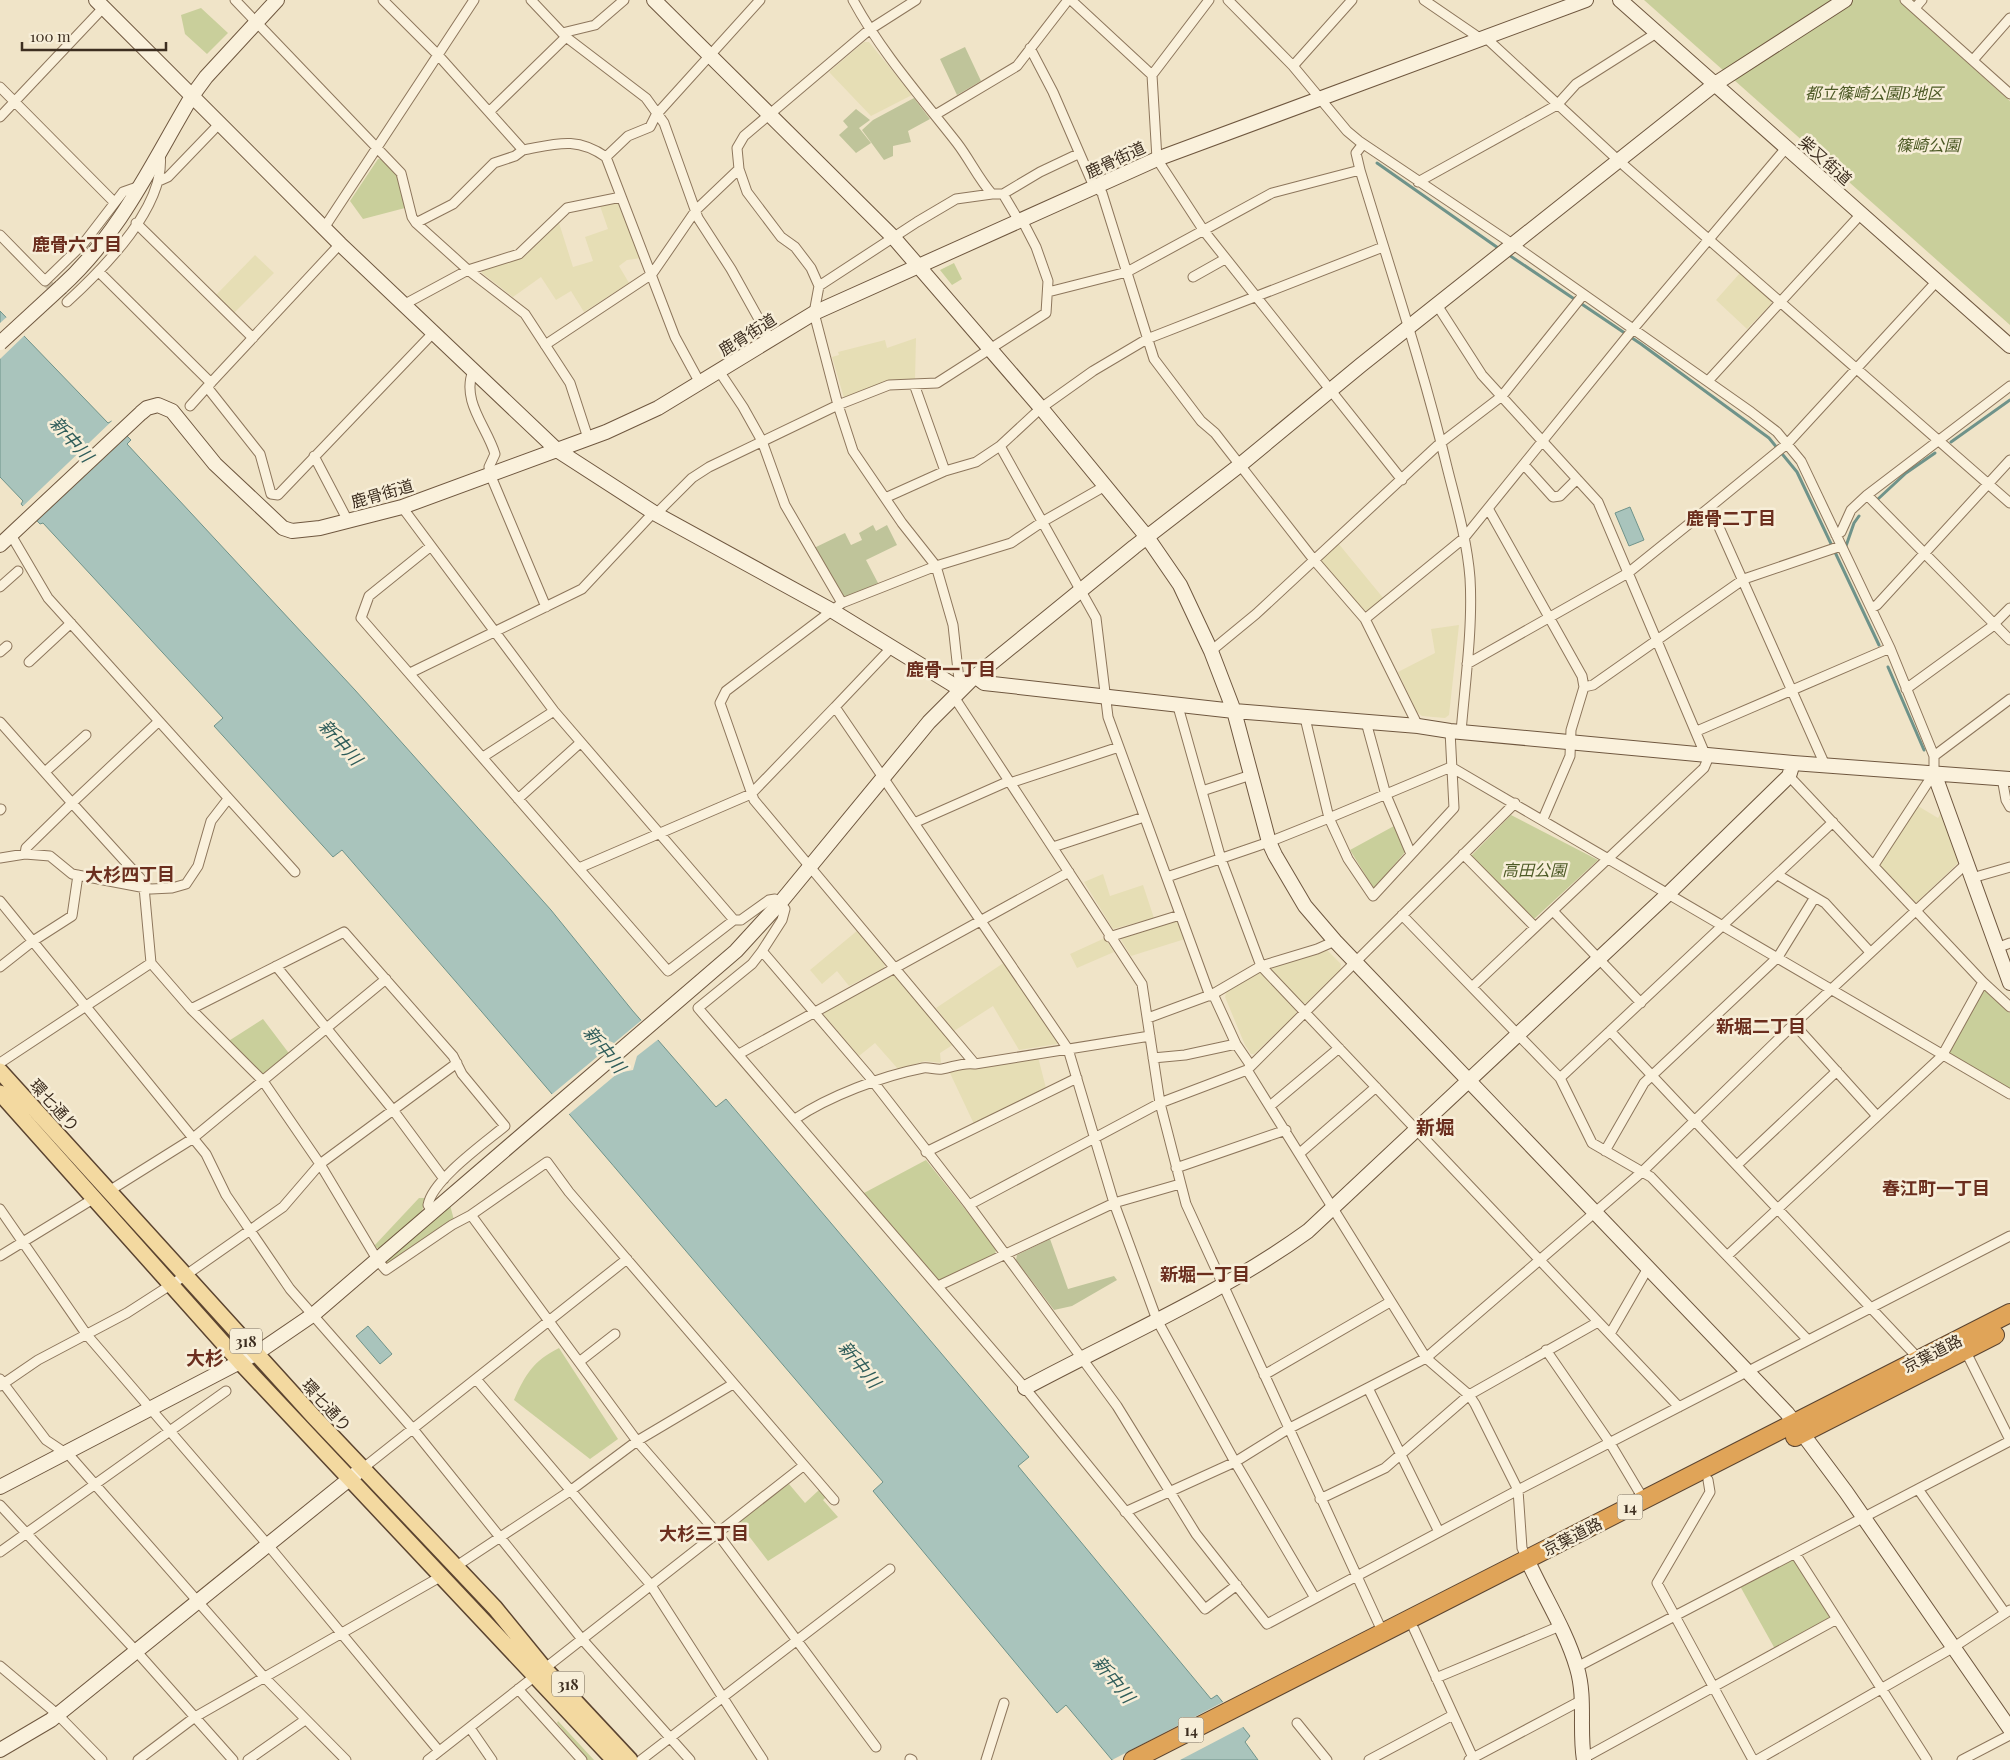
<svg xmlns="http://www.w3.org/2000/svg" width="2010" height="1760" font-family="'Playfair Display','Noto Sans JP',serif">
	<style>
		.farmland { fill: #e6deb5 }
		.green { fill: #c9cf9b }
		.cemetery { fill: #bfc49a }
		.water { fill: #a9c4bc; stroke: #6f938a }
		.pier { fill: #f0e4c8 }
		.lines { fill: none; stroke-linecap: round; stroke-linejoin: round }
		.stream { stroke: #6f938a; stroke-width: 3 }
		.street-tunnel { stroke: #ccc0a6; stroke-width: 9; stroke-dasharray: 9 4.5; stroke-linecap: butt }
		.street-casing { stroke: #8d765c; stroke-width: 11 }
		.secondary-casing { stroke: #6f573f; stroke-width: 16 }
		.primary-casing { stroke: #5b4430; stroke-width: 18 }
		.highway-casing { stroke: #5b4430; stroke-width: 20 }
		.street { stroke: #faf1dc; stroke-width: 9 }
		.secondary { stroke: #faf1dc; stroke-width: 14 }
		.primary { stroke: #f3d9a0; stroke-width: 15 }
		.highway { stroke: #e0a458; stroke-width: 18 }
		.secondary-bridge-casing { stroke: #6f573f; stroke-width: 16; stroke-linecap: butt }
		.secondary-bridge { stroke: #faf1dc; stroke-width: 14 }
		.labels { text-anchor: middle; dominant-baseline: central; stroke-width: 5; stroke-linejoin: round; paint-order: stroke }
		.shield { fill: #f7eed8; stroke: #756857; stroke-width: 1 }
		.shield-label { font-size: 15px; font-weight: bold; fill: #3d2e20 }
		.park-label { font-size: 16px; font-style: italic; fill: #4d5a26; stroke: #f7eed8 }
		.street-label { font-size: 16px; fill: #3d2e20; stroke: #f7eed8 }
		.neighbourhood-label { font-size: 18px; font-weight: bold; fill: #6b2e1e; stroke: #f7eed8 }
		.water-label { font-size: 18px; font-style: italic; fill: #2f5d5a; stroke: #f7eed8 }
		.quarter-label { font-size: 19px; font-weight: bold; fill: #6b2e1e; stroke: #f7eed8 }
	</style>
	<rect width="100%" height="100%" fill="#f0e4c8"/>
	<!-- farmland -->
	<path class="farmland" d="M864,42h5l43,53 -41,21 -42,-44z
		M617,201l24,57 -14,2 -8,6 10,17 -45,29 -13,-21 -15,9 -15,-23 -28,20 -31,-24v-3l42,-13 35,-34 14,44 20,-6 -8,-24 23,-8 -8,-23z
		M255,255l19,18 -40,40 -18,-18z
		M1740,273l31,27v4l-24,25 -31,-29z
		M916,338l-1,42h-27l-44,18 -12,-41 7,-2 -1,-3 47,-12 2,8z
		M1338,543l46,56 -14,12 -8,-1 -40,-47v-5z
		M1459,625l-10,90 -4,3 -23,-2 -5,-4 -19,-40 37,-19 -4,-24z
		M1918,806l20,12 4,-7 17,48 -1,4 -41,39 -5,-1 -31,-34v-4z
		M1103,874l7,22 33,-11 11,33 -41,11 -29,-47z
		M1174,920l4,2 7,17 -54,17 -10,-16 1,-4z
		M858,930l27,33 -1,5 -35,18 -12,-15 -15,13 -12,-14z
		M1105,938l9,14 -37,16 -7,-14z
		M1323,950l5,1 13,13 -1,6 -34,33h-4l-31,-34 1,-4z
		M1005,962l53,80 -1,2 -38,6 -26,-44 -39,25 -18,-23z
		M1256,972l5,1 35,36v5l-42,40h-3l-6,-9 -20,-48 2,-8z
		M891,976h4l59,68 -14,9 1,10 -16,-2 -27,8 -23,-26 -16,13 -35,-41 1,-3z
		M1038,1057l8,31 -72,36 -25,-53z"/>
	<!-- green -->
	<path class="green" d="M1644,0h275l-9,11 100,90v224z
		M201,8l27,25 -21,21 -22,-20 -4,-19z
		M378,159h4l16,16 7,33 -42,11 -13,-18z
		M954,263l8,16 -10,6 -12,-15z
		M1511,815l87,45 -64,59 -64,-62z
		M1394,826l11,26 -31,37 -24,-39z
		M1984,990l26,23v76l-62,-37z
		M263,1019l28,37 -28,23 -36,-37z
		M926,1160l70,88 -1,8 -51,23h-8l-72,-86z
		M419,1198h6l-3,14 -43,37 -5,-3z
		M450,1205l4,15 -68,46 -2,-5z
		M559,1348l59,91 -28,20 -76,-59c11,-25 19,-39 45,-52z
		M789,1484l16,19 14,-13 7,7 -3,3 15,17 -70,44 -30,-39z
		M1795,1558l38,59 -58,32 -35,-63z
		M558,1721l36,39h-7l-30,-37z"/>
	<!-- cemetery -->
	<path class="cemetery" d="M965,47l16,34 -24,14 -17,-36z
		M914,98l16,21 -22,12 3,11 -18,4v10l-9,4 -22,-30 11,-10z
		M856,109l14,11 -11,8 12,15 -15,10 -17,-18 9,-8 -5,-6z
		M873,525l3,6 11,-6 10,20 -31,15 12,23 -32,15 -4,-2 -28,-48 31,-15 6,12 11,-5 -3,-7z
		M1050,1239l18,50 46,-13 3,4 -45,26 -18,4 -38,-50 1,-5z"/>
	<!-- water -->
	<path class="water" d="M0,311l108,112 4,-2 19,19 -4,4 228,246 196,220 81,100 84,97 10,-8 303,358 -11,9 193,233 6,-4 33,41 -5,6 13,18h-146l-46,-55 -9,8 -184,-222 10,-9c-180,-210 -359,-423 -541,-632l-9,7 -119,-131 9,-8 -180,-195 -3,1 -19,-20 2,-3 -23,-24z
		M1630,507l14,33 -15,6 -14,-33z
		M368,1326l24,28 -12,10 -24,-28z"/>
	<!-- pier -->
	<path class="pier" d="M8,316l18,18 -26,25v-36z
		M114,419l13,13 -94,89 -12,-13z
		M643,1019l17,19 -23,18 -4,14 -15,3 -50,42 -17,-20 58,-48 -2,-7 7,3z
		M1225,1701l20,25 -65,34h-68z"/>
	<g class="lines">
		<!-- stream -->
		<path class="stream" d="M1377,163l124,87
			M1506,253l135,91 128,94 28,34 82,173
			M1951,442l59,-42
			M1878,499l28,-26 29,-20
			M1846,546l8,-23 5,-7
			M1888,667l36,83"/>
		<!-- street-tunnel -->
		<path class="street-tunnel" d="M45,281l22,21"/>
		<defs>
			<path id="street" d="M235,0l166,173 11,44 4,6 52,47 57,44 45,69 18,55
				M383,0l55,55 85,95c33,-6 53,-14 83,7l69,180 25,46
				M531,0l35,37 80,61 18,25 34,95 33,51 39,70
				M853,0c28,52 68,97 104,143 13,17 21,35 35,51h11l16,27
				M1071,0l81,75 5,84 47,72 198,249
				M1228,0l65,66 54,65 12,10 146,98 246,173 26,20 24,29 89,187 44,108v17l-60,92
				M1424,0l57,39
				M1905,0l105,94
				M1915,8l7,-8
				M562,33l33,-8 29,-25
				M1485,37l134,124 391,342
				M1030,48l23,44 39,90 10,11 52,166 47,62 14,12 99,127 51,59 53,107
				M1973,60l37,-42
				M1293,66l59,-66
				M1152,75l57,-75
				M0,87l114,115
				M490,111l76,-74
				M935,115l82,-49 51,-66
				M0,117l103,-109
				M1363,144l-7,9 4,17c30,99 63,197 87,297 9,36 20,73 23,111 3,48 -5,106 -9,154
				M606,157l22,-21 22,-9 6,-12 104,-115
				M739,169l8,23 34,45 14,10 16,21 8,18 -5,27 24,92 15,46 49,72 34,43 17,59 7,64
				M159,181l9,-4 53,-55
				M1418,182l139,-77 19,-21 82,-52
				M1003,194l37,-22 38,-18
				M136,223l117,115
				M416,223l37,-19 41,-41 21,-7 8,-6
				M324,228l150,-228
				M0,235l45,46 38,-37 40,-52 17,-6
				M340,244l-133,143 53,67 11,40 7,1 156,-163
				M99,272l112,111
				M1193,277l32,-18
				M819,286l98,-64 39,-23 36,-5
				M1048,292l79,-20 145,-79 88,-23
				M67,302c36,-33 100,-96 93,-149
				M405,304l63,-34 51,-16 48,-46 54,-11
				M1437,305l45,70 116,127 107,252
				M545,345l107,-71 44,-64 43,-41 -2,-21 7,-12 125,-106 47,-30
				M473,371c-12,30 14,56 22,83l-6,13 1,7 56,133
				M719,371l24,36 19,34 23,64 57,98
				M1708,381l153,-167
				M914,384l31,87
				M190,406l17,-19
				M1000,446l96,172 12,99 102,279
				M314,456l34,65
				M1525,466l28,31 7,-1 17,-17
				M1867,495l143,145
				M885,498l60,-27 31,-9 24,-16 41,-38 52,-37 54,-32 236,-92
				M402,507l152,204 180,209h7l28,-20 6,-1 10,10 -3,11 -20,31 106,124 101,130 148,201 79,128 71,90 251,-134 492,-254
				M1710,507l115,258
				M1489,510l93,166 2,11 -13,43 -1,26 -27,63
				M656,514l36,-36 17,-11 129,-62 51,-20 48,-2 109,-70 2,-32 -12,-34 -14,-27
				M11,535l37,63 247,274
				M1836,535l5,-3 10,-22 16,-15 143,-109
				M431,546l-62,50 -8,22 307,353 66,-51
				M0,587l18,-16
				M1871,608l6,-3 133,-145
				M1365,619l99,-81 170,-210 152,-180
				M892,647l-57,60 233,342 46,154 43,117 78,142 80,136
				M1211,651l45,-37 182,-169 64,-49 81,-101
				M0,652l7,-6
				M29,662l42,-39
				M1467,664l161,-91 82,-66 78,-64 149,-162
				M410,673l172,-84 72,-77
				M1584,687l9,-2 151,-106 97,-33
				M1906,689l84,-61 20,-20
				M953,697l5,6 184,281 18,119 26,101 197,429
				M1177,703l44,156 40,107 418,441
				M1305,718l24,100 122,-51
				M0,722l72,81 -46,45 -1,6
				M1366,722l20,73 25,59
				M1697,731l193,-83
				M1934,756l76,-57
				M483,757l71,-46
				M1451,767l559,327
				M45,772l41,-37
				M1789,776l194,206 27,25
				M2002,778l4,22 4,7
				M1010,783l109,-36
				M1202,791l49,-16
				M518,799l62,-56
				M0,810l1,-1
				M914,823l95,-42
				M1053,847l91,-30
				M1463,854l72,73
				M0,858l25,-4 25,2 22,18 79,15 21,-1 14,-4 12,-18 13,-45 17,-22
				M579,868l172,-74 84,-87
				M1778,875l47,28 45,49
				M1167,877l102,-35 60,-24 19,41 25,37 81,-88 -4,-77
				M1972,878l38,-11
				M0,901l206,253 20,41 64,94 123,140 168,209 109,122
				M1553,911l88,92
				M1402,915l158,163 32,65 59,34 157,163
				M1109,937l71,-22
				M1997,948l13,-5
				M762,951l-10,13 -54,44 327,380 180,221 32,-24
				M151,963l-7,-76 -3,-8 -69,-76 86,-81
				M276,966l117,144 51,69
				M0,967l33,-26 39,-25 6,-41
				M1472,987l232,-219 6,-14
				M1213,994l23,50 15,22
				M191,1009l153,-77 109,124 9,18 43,52c-19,16 -73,54 -77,79l4,6
				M1148,1018l65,-24 48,-28 56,-17 18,-8
				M1794,1024l83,92
				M1610,1031l309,328
				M739,1054l330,-182
				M1153,1058l32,-3 51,-11
				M0,1063l151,-100 40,46 72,72 57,83 58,97 8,9 66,-45 19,-10 76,-53 22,30 265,308
				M975,1064l-221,-264 -34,-97 6,-12 116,-88 94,-37 75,-23 31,-21 63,-36
				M1247,1070l179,288 43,37 6,9 43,86 4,58 5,11
				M1560,1078l273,-256
				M1270,1106l69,-58
				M795,1119c34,-23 87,-43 128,-51 6,-1 13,2 19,1 12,-2 20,-7 33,-5l175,-28
				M1605,1151l39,-68 134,-126 37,-60
				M926,1152l151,-74
				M1300,1153l76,-66
				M1737,1165l100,-94
				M1176,1168l110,-38
				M109,1191l83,-52 194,-160
				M969,1205l191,-102 87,-33 268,-267
				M0,1209l87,126 181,210 171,206
				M471,1215l166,226 80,92 159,214
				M0,1256l93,-57
				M1727,1256l215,-200 41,-74
				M938,1286l176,-83 66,-19
				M1610,1334l38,-66
				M1546,1350l64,93 34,57
				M1965,1350l45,90
				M579,1362l36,-28
				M1264,1375l126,-73
				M0,1379l46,61 24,16 195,222 81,82
				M476,1379l174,205 113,176
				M0,1386l38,-26 89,-47 59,-38 97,-68 37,-43 137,-101
				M1368,1388l71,144
				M362,1469l265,-210
				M1708,1480l2,12 -53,91 96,177
				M1918,1489l87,124
				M1320,1499l65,-31 84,-73 129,-73
				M0,1505l137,147 96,108
				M1125,1512l110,-50 53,-33 138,-71 217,-187 151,-147 172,-160
				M0,1552l226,-161
				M1796,1555l131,205
				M455,1567l115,-76 67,-50 96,-57
				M1414,1629l60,131
				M0,1666l57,48 45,46
				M1577,1667l433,-226
				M1436,1678l124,-52
				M518,1689l64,71
				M1297,1723l30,37
				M470,1728l22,32
				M1584,1758l253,-139
				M910,1759l2,1
				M138,1760l57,-43 245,-140
				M248,1760l57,-40
				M428,1760l375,-294
				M641,1760l249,-191
				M986,1760l18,-57
				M1369,1760l84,-45
				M1469,1760l113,-60
				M1757,1760l197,-113 56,-37
				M1962,1760l48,-25"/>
			<path id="secondary" d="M96,0l244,244 217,206 99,64 175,96 129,79
				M654,0l240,238 147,170 106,129 33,48 31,66 23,60 35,131 6,13 30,51 30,35 452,472 59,79 164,237
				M1620,0l390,346
				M61,287c59,-53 91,-124 131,-191l14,-19 71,-77
				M0,545l141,-132 6,-5 11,-3 14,6 43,53 68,64 9,3 28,-3 82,-21 204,-75 52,-24 156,-95 343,-154 429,-159
				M975,676l9,7 250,28 184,15 32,5 343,32 217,16
				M1934,773l76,210
				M1025,1388c95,-51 196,-94 283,-157l360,-337 121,-118 4,-13
				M0,1487l257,-134 57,-39 422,-363 44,-48 149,-181 43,-43 162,-132 106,-82 121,-100 354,-281 130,-84
				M1527,1559c16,36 39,71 50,109 9,30 2,62 7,92
				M0,1750l51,-30 307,-248"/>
			<path id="primary" d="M0,1071l314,346 181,191 49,60 86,92
				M0,1093l240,269 374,398"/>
			<path id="highway" d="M1795,1437l200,-102
				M1133,1760l877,-447"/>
		</defs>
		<!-- street casing -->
		<use href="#street" class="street-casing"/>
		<!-- secondary casing -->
		<use href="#secondary" class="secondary-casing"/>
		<!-- primary casing -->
		<use href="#primary" class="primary-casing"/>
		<!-- highway casing -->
		<use href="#highway" class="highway-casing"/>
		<!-- street -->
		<use href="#street" class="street"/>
		<!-- secondary -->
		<use href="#secondary" class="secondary"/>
		<!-- primary -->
		<use href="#primary" class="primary"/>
		<!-- highway -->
		<use href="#highway" class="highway"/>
		<defs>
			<path id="secondary-bridge" d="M0,343l61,-56"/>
		</defs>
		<!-- secondary-bridge casing -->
		<use href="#secondary-bridge" class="secondary-bridge-casing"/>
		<!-- secondary-bridge -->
		<use href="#secondary-bridge" class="secondary-bridge"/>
	</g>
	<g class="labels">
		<!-- shield labels -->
		<g class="shield">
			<rect x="230" y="1328.5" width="32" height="25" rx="4"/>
			<rect x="1617.5" y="1494.5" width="25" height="25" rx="4"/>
			<rect x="552" y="1671.5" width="32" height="25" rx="4"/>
			<rect x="1178.5" y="1717.5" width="25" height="25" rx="4"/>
		</g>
		<g class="shield-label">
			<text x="246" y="1341">318</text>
			<text x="1630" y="1507">14</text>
			<text x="568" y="1684">318</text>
			<text x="1191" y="1730">14</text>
		</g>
		<!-- park labels -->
		<g class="park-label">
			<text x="1874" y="92">都立篠崎公園B地区</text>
			<text x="1928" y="144">篠崎公園</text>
			<text x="1534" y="869">高田公園</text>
		</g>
		<!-- street labels -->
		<g class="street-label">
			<text transform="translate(1115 159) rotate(-25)">鹿骨街道</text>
			<text transform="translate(1826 160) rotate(42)">柴又街道</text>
			<text transform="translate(747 334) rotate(-32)">鹿骨街道</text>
			<text transform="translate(382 493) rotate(-16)">鹿骨街道</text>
			<text transform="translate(55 1105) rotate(48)">環七通り</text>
			<text transform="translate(1932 1353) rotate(-27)">京葉道路</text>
			<text transform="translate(327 1405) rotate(48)">環七通り</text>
			<text transform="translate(1572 1536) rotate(-27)">京葉道路</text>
		</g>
		<!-- neighbourhood labels -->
		<g class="neighbourhood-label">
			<text x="77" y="244">鹿骨六丁目</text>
			<text x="1731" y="518">鹿骨二丁目</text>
			<text x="951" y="669">鹿骨一丁目</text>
			<text x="130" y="874">大杉四丁目</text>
			<text x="1761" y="1026">新堀二丁目</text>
			<text x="1936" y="1188">春江町一丁目</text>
			<text x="1205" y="1274">新堀一丁目</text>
			<text x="704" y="1533">大杉三丁目</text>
		</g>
		<!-- water labels -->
		<g class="water-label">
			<text transform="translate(72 439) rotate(48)">新中川</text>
			<text transform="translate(341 742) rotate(48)">新中川</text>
			<text transform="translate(605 1049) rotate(51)">新中川</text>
			<text transform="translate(860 1364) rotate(51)">新中川</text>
			<text transform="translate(1114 1679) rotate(51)">新中川</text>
		</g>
		<!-- quarter labels -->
		<g class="quarter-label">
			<text x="1435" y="1126">新堀</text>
			<text x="205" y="1357">大杉</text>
		</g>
	</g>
	<!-- scale -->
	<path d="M22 42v8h144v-8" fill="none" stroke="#3d2e20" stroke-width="2.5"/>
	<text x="30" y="42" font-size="15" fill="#3d2e20" stroke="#f7eed8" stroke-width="4" paint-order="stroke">100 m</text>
</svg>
